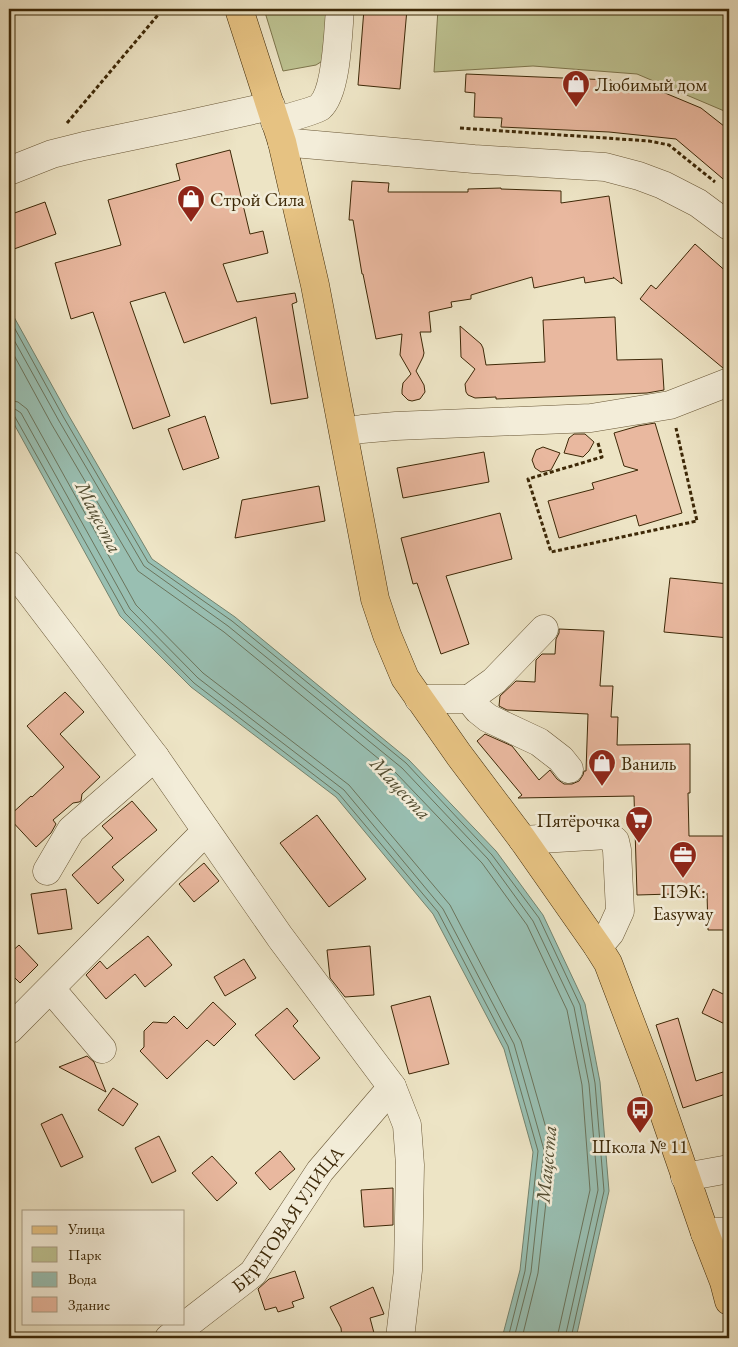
<svg xmlns="http://www.w3.org/2000/svg" width="738" height="1347" font-family="'EB Garamond',serif">
	<style>
		.green { fill: #bdc291; stroke: #7d754c }
		.water { fill: #99bfb2; stroke: #74836e }
		.lines { fill: none; stroke-linecap: round; stroke-linejoin: round }
		.shore { stroke: #6b745c; stroke-width: 1 }
		.building { fill: #e9b89f; stroke: #3d2807 }
		.minor-casing { stroke: #695736; stroke-width: 29 }
		.major-casing { stroke: #3d2807; stroke-width: 29 }
		.path { stroke: #3d2807; stroke-width: 3; stroke-dasharray: 4 2.5; stroke-linecap: butt }
		.minor { stroke: #f3edd9; stroke-width: 28 }
		.major { stroke: #e6c282; stroke-width: 28 }
		.labels { text-anchor: middle; dominant-baseline: central; stroke-width: 5; stroke-linejoin: round; paint-order: stroke }
		.poi-label { font-size: 19px; fill: #3d2807; stroke: #f3edd9; text-anchor: start }
		.street-label { font-size: 19px; fill: #3d2807; stroke: #f3edd9 }
		.water-label { font-size: 20px; font-style: italic; fill: #544e32; stroke: #f3edd9 }
	</style>
	<rect width="100%" height="100%" fill="#ede4c5"/>
	<filter id="stains"><feTurbulence type="fractalNoise" baseFrequency=".004" numOctaves="4"/><feColorMatrix values="0 0 0 0 .2 0 0 0 0 .09 0 0 0 0 .02 0 0 0 .5 -.17"/></filter>
	<radialGradient id="worn" r=".72"><stop offset=".6" stop-color="#630" stop-opacity="0"/><stop offset="1" stop-color="#630" stop-opacity=".3"/></radialGradient>
	<!-- green -->
	<path class="green" d="M264,9h68l-8,51 -8,5 -33,6z
		M438,9h291v104l-92,-39 -104,-8 -99,6z"/>
	<!-- water -->
	<path class="water" d="M9,308l60,108 83,143 83,58 174,143 87,91 47,64 42,89 15,78 9,109 -33,147h-74l18,-68 13,-118 -29,-103 -71,-135 -97,-117 -145,-110 -71,-71 -111,-201z"/>
	<g class="lines">
		<!-- shore -->
		<path class="shore" d="M9,318l55,100 84,144 84,59 174,142 86,92 47,63 41,87 15,78 9,108 -33,147
			M9,331l50,90 85,145 84,60 174,142 86,91 45,62 41,86 15,77 9,106 -33,148
			M9,346l43,79 86,146 86,61 172,141 86,90 45,62 40,85 15,75 8,105 -33,148
			M9,400l9,2 9,7 109,196 67,68 146,112 101,120 71,136 31,108 -14,124 -16,65
			M9,408l6,1 6,4 109,196 68,69 146,112 99,119 71,135 30,106 -13,122 -17,66
			M9,414h4l2,3 110,196 69,70 145,111 99,118 70,134 30,105 -13,120 -17,67"/>
	</g>
	<!-- building -->
	<path class="building" d="M364,9h43l-7,80 -42,-4z
		M466,74l145,6v7l54,6 36,15 28,22v54l-53,-45 -67,-7 -108,-5 1,-9 -28,-1 1,-24 -10,-1z
		M230,150l20,84 13,-3 5,22 -45,11 14,38 58,-9 2,9 -5,2 16,94 -37,6 -15,-87 -72,26 -19,-51 -35,10 40,114 -37,13 -40,-117 -22,7 -16,-56 66,-18 -13,-45 72,-20 -4,-16z
		M352,181l37,2 -1,9h80v-3l33,-1v1l60,2v12l48,-7 13,88 -9,-7 1,1 -29,5 -1,-6 -50,11 -2,-11 -61,18v4l-20,3 1,5 -23,5 2,20h-11l4,21 -1,4 -7,14 8,14 1,7 -5,7 -8,2 -4,-1 -6,-6v-4l1,-7 8,-9 -11,-19 2,-21 -26,5 -13,-65h-1l-9,-54h-4z
		M45,202l11,32 -42,15 -5,-16v-18z
		M695,244l34,30v93l-6,1 -83,-69 11,-14 5,4z
		M615,317l2,43 45,-1 2,31 -17,3 -151,6v-2l-21,1 -7,-3 -2,-3 -1,-8 10,-15 -14,-12 -1,-31 21,18 2,4 3,17 59,-3 -2,-42z
		M205,416l14,42 -36,12 -15,-41z
		M655,423l27,90 -43,13 -3,-11 -77,23 -11,-37 46,-12 -2,-6 46,-13 -14,-4 -10,-33 24,-7z
		M574,434h11l9,8 -5,9 -6,6 -19,-4 5,-15z
		M543,447l17,6 -9,17 -10,2 -6,-4 -3,-8 4,-10z
		M484,452l5,30 -86,16 -6,-30z
		M319,486l6,35 -90,17 7,-38z
		M500,513l12,46 -66,17 23,68 -28,10 -24,-71 -4,1 -12,-46z
		M670,578l59,6v54l-65,-6z
		M559,629l45,2 -4,55h13l-2,31h7l-1,28 73,-1v49h-2l1,43h39v94h-20l-1,-37 -70,2 -3,-99 -116,2 4,-3 -45,-54 8,-7 27,12 27,34 11,-10 7,9 7,5h8l7,-3 4,-6 1,-4h2l2,-57 -81,-4 -8,-4 1,-10 16,-15 19,1 1,-22 6,-6h13l1,-15 3,-6z
		M65,692l19,20 -24,22 40,43 -18,17 -1,7 -2,1 -6,1 -20,17 3,4 -5,9 -15,14 -27,-29v-2l22,-20 1,1 32,-30 -37,-41z
		M132,801l25,29 -45,37 12,13 -26,24 -26,-29 41,-37 -11,-12z
		M317,815l49,64 -37,28 -49,-64z
		M204,863l15,18 -25,21 -15,-18z
		M66,889l6,40 -34,5 -7,-40z
		M148,936l24,29 -27,22 -10,-13 -29,25 -20,-24 14,-14 7,8z
		M19,945l19,20 -18,18 -11,-11v-18z
		M370,946l4,49 -29,2 -15,-19 -3,-28z
		M244,959l12,19 -31,18 -11,-19z
		M713,989l16,8v29l-27,-13z
		M430,996l19,68 -40,10 -18,-68z
		M213,1002l23,22 -22,22 -7,-6 -40,39 -27,-28 4,-4v-16l9,-9 14,1 7,-7 13,13z
		M287,1008l11,13 -5,5 27,32 -26,22 -39,-45z
		M678,1018l18,63 27,-9 6,21 -46,15 -27,-83z
		M87,1056l7,6 12,30 -47,-25z
		M113,1088l25,16 -15,22 -25,-16z
		M62,1114l21,43 -22,10 -20,-43z
		M159,1136l17,35 -24,12 -17,-35z
		M280,1151l15,18 -25,21 -15,-17z
		M212,1156l25,27 -20,18 -25,-28z
		M393,1188v37l-29,2 -3,-37z
		M295,1271l9,27 -12,4 2,5 -16,5 -2,-5 -11,3 -7,-21 11,-10z
		M373,1287l11,27 -14,4 4,15 -20,5h-12l-1,-10 -11,-21z"/>
	<g class="lines">
		<defs>
			<g id="minor">
				<path d="M275,122c8,-3 40,-11 45,-15 17,-15 18,-75 20,-98"/>
				<path d="M282,142l192,17 131,8 34,9 24,9 35,18 31,23"/>
				<path d="M9,171l43,-17 32,-8 101,-21 86,-19"/>
				<path d="M344,432l18,-3 34,-3 195,-8 79,-13 59,-23"/>
				<path d="M9,565l146,192 125,180 112,150 15,38 3,40 -2,105 -8,68"/>
				<path d="M419,699h50l9,11 10,8 51,24 22,17 8,10"/>
				<path d="M469,699l25,-18 50,-52"/>
				<path d="M523,840l85,-5 7,6 2,9 3,61 -10,22 -12,14"/>
				<path d="M47,871l24,-41 84,-73"/>
				<path d="M51,989l51,60"/>
				<path d="M9,1030l197,-199"/>
				<path d="M685,1177l44,-8"/>
				<path d="M705,1233l24,-2"/>
				<path id="s1" d="M169,1338l84,-65 67,-102 72,-84"/>
			</g>
			<path id="major" d="M239,9l43,133 33,143 60,314 12,36 18,43 54,77 64,85 75,107 10,16 44,116 53,154 19,49 5,19"/>
		</defs>
		<!-- minor casing -->
		<use href="#minor" class="minor-casing"/>
		<!-- major casing -->
		<use href="#major" class="major-casing"/>
		<!-- path -->
		<path class="path" d="M67,123l96,-114
			M460,128l189,13 20,4 46,37
			M598,443l4,14 -74,22 23,73 146,-31 -21,-93"/>
		<!-- minor -->
		<use href="#minor" class="minor"/>
		<!-- major -->
		<use href="#major" class="major"/>
	</g>
	<!-- icons -->
	<defs>
		<symbol id="shop-pin" viewBox="-11 -11 22 30"><path d="M0 17L-7.5 6A9.5 9.5 0 1 1 7.5 6Z" fill="#8f2418" stroke="#f3edd9"/><path d="M-5-2.5h2.3a2.7 3.5 0 0 1 5.4 0H5L5.5 6h-11ZM-1.5-2.5h3a1.5 2.3 0 0 0-3 0Z" fill="#fff"/></symbol>
		<symbol id="supermarket-pin" viewBox="-11 -11 22 30"><path d="M0 17L-7.5 6A9.5 9.5 0 1 1 7.5 6Z" fill="#8f2418" stroke="#f3edd9"/><path d="M-6-5.5h2.5l.6 2H6L4.5 2H-2.5L-4.4-4H-6ZM-1.5 3.2a1.3 1.3 0 1 0 .1 0ZM3 3.2a1.3 1.3 0 1 0 .1 0Z" fill="#fff"/></symbol>
		<symbol id="office-pin" viewBox="-11 -11 22 30"><path d="M0 17L-7.5 6A9.5 9.5 0 1 1 7.5 6Z" fill="#8f2418" stroke="#f3edd9"/><path d="M-6-3h4V-5.5h4V-3h4V5H-6ZM-1-4.5V-3h2v-1.5ZM-6 0V1H6V0Z" fill="#fff"/></symbol>
		<symbol id="bus-pin" viewBox="-11 -11 22 30"><path d="M0 17L-7.5 6A9.5 9.5 0 1 1 7.5 6Z" fill="#8f2418" stroke="#f3edd9"/><path d="M-5-6H5V4H4V6H2V4H-2V6H-4V4H-5ZM-3.5-4V0h7V-4ZM-3.5 1.2v1.5H-2V1.2ZM2 1.2v1.5H3.5V1.2Z" fill="#fff"/></symbol>
	</defs>
	<g fill-rule="evenodd">
		<use href="#shop-pin" x="560" y="68" width="32" height="43"/>
		<use href="#shop-pin" x="175" y="183" width="32" height="43"/>
		<use href="#shop-pin" x="586" y="747" width="32" height="43"/>
		<use href="#supermarket-pin" x="623" y="804" width="32" height="43"/>
		<use href="#office-pin" x="667" y="839" width="32" height="43"/>
		<use href="#bus-pin" x="624" y="1094" width="32" height="43"/>
	</g>
	<g class="labels">
		<!-- poi labels -->
		<g class="poi-label">
			<text x="595" y="84">Любимый дом</text>
			<text x="210" y="199">Строй Сила</text>
			<text x="621" y="763">Ваниль</text>
			<text x="620" y="820" text-anchor="end">Пятёрочка</text>
			<text x="683" y="891" text-anchor="middle">ПЭК:<tspan x="683" dy="22">Easyway</tspan></text>
			<text x="640" y="1146" text-anchor="middle">Школа № 11</text>
		</g>
		<!-- street labels -->
		<g class="street-label">
			<text stroke="none"><textPath href="#s1" startOffset="170">БЕРЕГОВАЯ УЛИЦА</textPath></text>
		</g>
		<!-- water labels -->
		<g class="water-label">
			<text transform="translate(99 517) rotate(63)">Мацеста</text>
			<text transform="translate(401 788) rotate(47)">Мацеста</text>
			<text transform="translate(546 1164) rotate(-85)">Мацеста</text>
		</g>
	</g>
	<!-- margin -->
	<rect width="738" height="1347" fill="none" stroke="#ede4c5" stroke-width="30"/>
	<rect x="10" y="10" width="718" height="1327" fill="none" stroke="#3d2807" stroke-width="2.5"/>
	<rect x="15" y="15" width="708" height="1317" fill="none" stroke="#3d2807"/>
	<!-- legend -->
	<rect x="22" y="1210" width="162" height="115" fill="#f3edd9" stroke="#aa9e85"/>
	<rect x="32" y="1226" width="25" height="8" fill="#e6c282" stroke="#aa9e85"/>
	<text x="68" y="1234" font-size="15" fill="#3d2807">Улица</text>
	<rect x="32" y="1247" width="25" height="15" fill="#bdc291" stroke="#aa9e85"/>
	<text x="68" y="1260" font-size="15" fill="#3d2807">Парк</text>
	<rect x="32" y="1272" width="25" height="15" fill="#99bfb2" stroke="#aa9e85"/>
	<text x="68" y="1284" font-size="15" fill="#3d2807">Вода</text>
	<rect x="32" y="1297" width="25" height="15" fill="#e9b89f" stroke="#aa9e85"/>
	<text x="68" y="1310" font-size="15" fill="#3d2807">Здание</text>
	<rect width="100%" height="100%" filter="url(#stains)"/>
	<rect width="100%" height="100%" fill="url(#worn)"/>
</svg>
